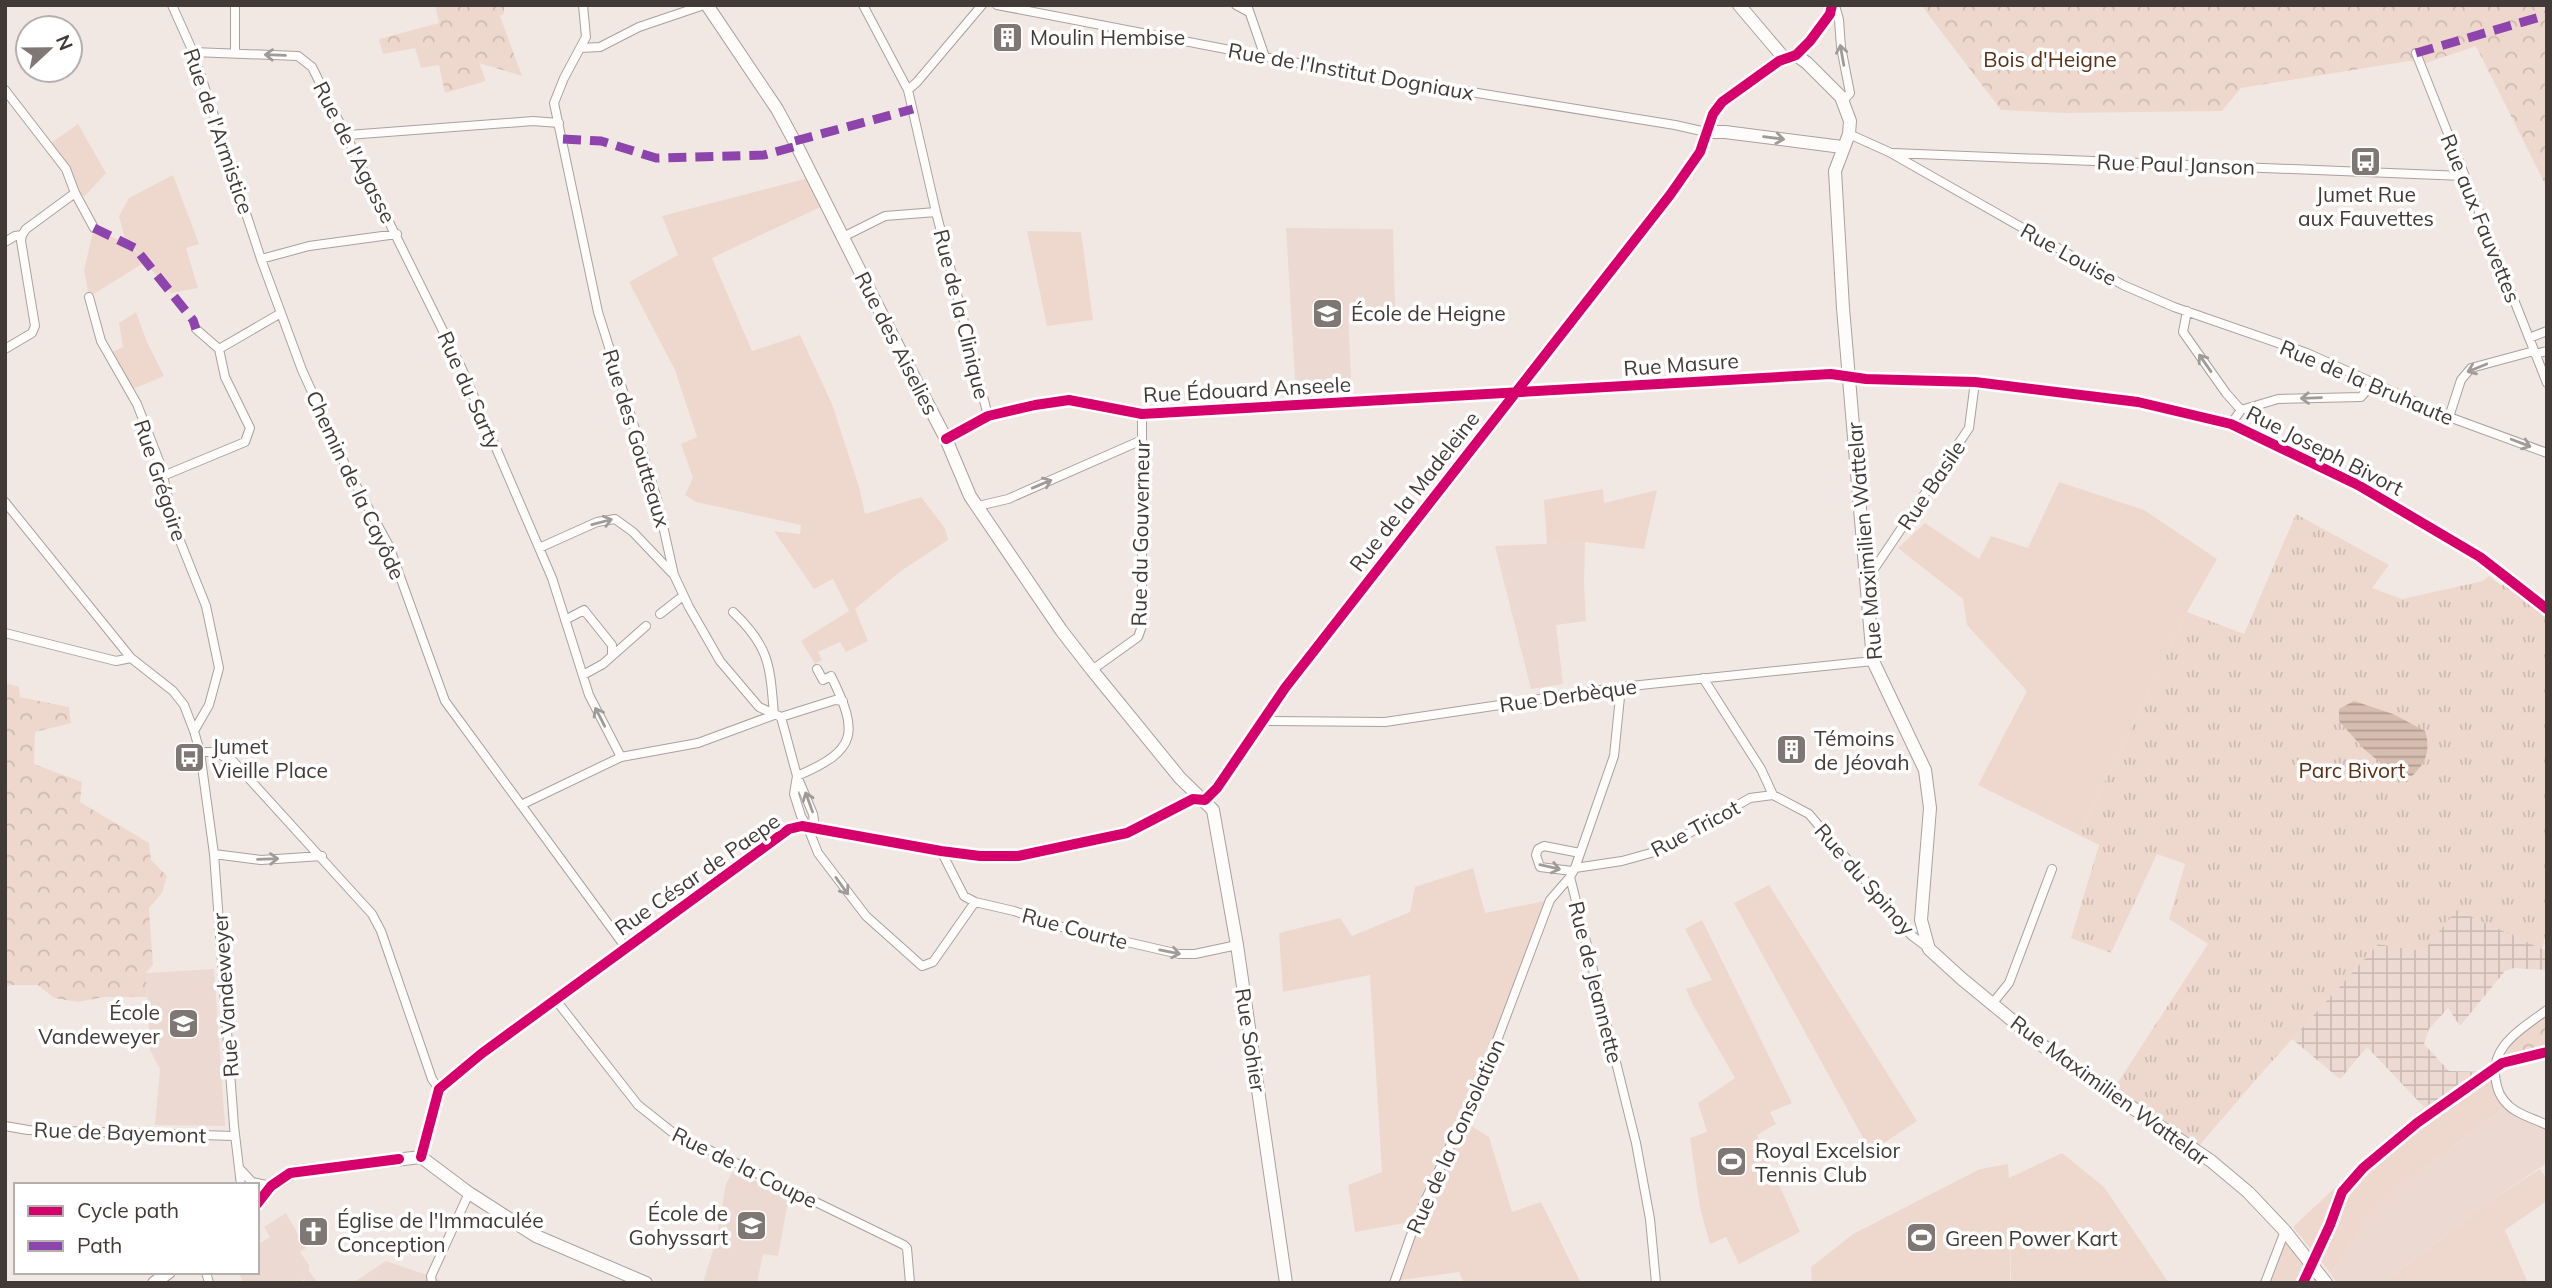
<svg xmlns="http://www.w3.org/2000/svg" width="2552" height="1288" font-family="Mulish,sans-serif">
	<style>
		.built { fill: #ecd9d1 }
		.industrial { fill: url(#industrial-grid) }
		.grass { fill: #eed8cd }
		.forest { fill: url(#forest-crowns) }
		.park { fill: url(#park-tufts) }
		.water { fill: url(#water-rules) }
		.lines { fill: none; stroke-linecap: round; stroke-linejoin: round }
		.street-casing { stroke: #a9a19d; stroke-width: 10 }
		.secondary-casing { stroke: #a9a19d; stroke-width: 14 }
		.street { stroke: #fdfcfb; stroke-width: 8 }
		.secondary { stroke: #fdfcfb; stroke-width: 12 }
		.quiet { stroke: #8e44ad; stroke-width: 9; stroke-dasharray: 18 9; stroke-linecap: butt }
		.cycleway-casing { stroke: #fff; stroke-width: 15 }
		.cycleway { stroke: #d6006c; stroke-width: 10 }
		.oneway { stroke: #9f9b99 }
		.labels { text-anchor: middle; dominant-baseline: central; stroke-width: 7; stroke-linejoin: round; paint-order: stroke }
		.poi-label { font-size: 21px; fill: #413a37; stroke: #fff; text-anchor: start }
		.park-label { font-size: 21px; fill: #5a2f15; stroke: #fff }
		.street-label { font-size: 21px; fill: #413a37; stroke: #fff }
	</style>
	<defs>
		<pattern id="industrial-grid" width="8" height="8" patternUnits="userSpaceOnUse" patternTransform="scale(1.75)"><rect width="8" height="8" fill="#ecd9d1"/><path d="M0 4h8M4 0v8" fill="none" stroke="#ccbbb4"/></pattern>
		<pattern id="forest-crowns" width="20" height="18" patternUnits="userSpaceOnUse" patternTransform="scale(1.75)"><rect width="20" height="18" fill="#eed8cd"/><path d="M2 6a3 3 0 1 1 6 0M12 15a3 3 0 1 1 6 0" fill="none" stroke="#cdbab1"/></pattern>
		<pattern id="park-tufts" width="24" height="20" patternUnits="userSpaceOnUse" patternTransform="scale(1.75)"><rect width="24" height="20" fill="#eed8cd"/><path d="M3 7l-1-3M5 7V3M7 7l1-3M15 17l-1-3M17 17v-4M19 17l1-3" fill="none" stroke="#cdbab1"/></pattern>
		<pattern id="water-rules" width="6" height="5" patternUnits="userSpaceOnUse" patternTransform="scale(1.75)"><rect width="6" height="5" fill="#d6bdb0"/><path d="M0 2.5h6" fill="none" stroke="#af9b90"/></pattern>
	</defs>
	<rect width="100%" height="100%" fill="#f2e8e3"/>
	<!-- built -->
	<path class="built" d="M1286,228l107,1 2,79 -29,2v6l-18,1 4,77 -56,1z
		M1585,542l-1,41 2,38 -30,4 7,59 -32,5 -36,-143z
		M214,969l11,157 -70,-1 5,-56 -10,-19 -4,-77z
		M2505,1107l42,18v38l-54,36 -110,84h-46l-6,-9 33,-50 41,-41z
		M733,1171l56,25 -11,60 -15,-2 -6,29h-54l13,-43 10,-56z
		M286,1213l20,35 -6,4 9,13v6l9,12h-12l-2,-4 -6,4h-54l-6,-11h19v-19l4,-2 -4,-6 13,-8 -6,-10z
		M386,1261l50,17 8,5h-91z"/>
	<!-- industrial -->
	<path class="industrial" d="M2456,909l91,42v19l-33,-2 -9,3 -45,55 -12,-18 -19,21 -5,15 25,27 44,1 -69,35 -57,-60 -27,32 -48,-40 86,-95 45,7z"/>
	<!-- grass -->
	<path class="grass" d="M78,124l28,49 -21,23 -10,-3 -9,-24 -18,-24z
		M173,175l26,69 -13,4 12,40 -27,5 -26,-31 -56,35 -5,-27 10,-42 33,16 12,10 -15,-18 -5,-20 10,-18z
		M812,177l15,27 -115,54 40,93 48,-16 32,69 28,86 5,24 56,-17 24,31 3,12 -47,31 -46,38 13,32 -22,11 -6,-10 -22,10 4,8 -7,4 -14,-23 48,-30 -16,-32 -19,10 -40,-58 26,3 1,-9 -105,-23 -11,-7 8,-17 -12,-34 16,-7 -22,-67 -46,-88 49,-27 -16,-39z
		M1027,231l54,1 12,88 -46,6z
		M136,312l11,30 17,34 -31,13 -21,-37 11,-5 -4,-24z
		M2059,482l85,28 73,49 -30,53 -108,223 -101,-50 49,-94 -60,-66 -4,-26 -65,-51 27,-25 54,36 12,-23 37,12z
		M1603,489l1,14 53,-13 -13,59 -59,-7 -38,2 -3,-44z
		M1473,868l12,45 65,-13 -85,222 24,15 23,75 29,-10 40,81h-117l-5,-11 -65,9 22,-60 -61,11 -7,-47 34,-13 -12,-197 -87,17 -4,-59 61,-15 12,18 58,-24 5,-25z
		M1769,885l148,236 -45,30 -5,-6 -133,-242z
		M1702,920l90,183 -22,9 6,12 -19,11 43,97 -61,32 -13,-27 -16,7 -10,-36 -10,-70 17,-6 -9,-29 37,-25 -42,-73 -7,-16 26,-9 -27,-51z
		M2493,1072l12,35 -100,76 -41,41 -33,50 -38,-47 97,-91 34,-29z
		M2062,1153l42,34 65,96h-158l-1,-52v52h-198l-1,-16 42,-33 127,-65 28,-5 1,14z
		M2540,1169l7,10v22l-42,29 23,53h-145l110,-84z
		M2285,1231l40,52h-60z"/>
	<!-- forest -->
	<path class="forest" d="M435,5h69v9l-4,2 22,60 -43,-13 7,18 -41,12 -6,-28 -18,3 -6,-20 -32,6 -4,-15 60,-16z
		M1921,5h626v183l-71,-142 -50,17 -17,-2 -168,27 -19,23 -159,2 -62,-3z
		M5,683l14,4 1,10 49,10 2,16 -36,9 -1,32 48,18 -2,20 69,41 2,17 16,16 -5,17 -13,15 4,57 -7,8 1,24h-43l-26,5 -24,-4 -16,-13h-28l-5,4z
		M2547,1010v43l-54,19 12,-27z"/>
	<!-- park -->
	<path class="park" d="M2296,514l93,51 -17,23 30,11 81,-18 6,-5 13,10 2,-3 43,33v314l-5,19 -85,-39 -34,41 -45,-7 -112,124 -68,79 -87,-54 97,-149 -39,-25 16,-55 -28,-10 -46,99 -40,-15 28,-93 -20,-10 108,-223 57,22z"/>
	<!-- water -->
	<path class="water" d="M2354,701l39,13 32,17c6,19 1,32 -13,45l-17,-1 -31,-26 -25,-28v-12z"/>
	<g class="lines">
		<defs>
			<path id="street" d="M172,5l21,47 68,207 41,111 45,99 42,77 56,155 181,247
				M235,5v48
				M583,5l3,32 -22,41 -10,25 44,209 59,187 17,76 15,32 31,54 39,46 22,10
				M863,5l45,85 28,122 52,204
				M997,5l332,64 346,56 31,7
				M1236,5l13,7
				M1247,5l18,52
				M1835,5l4,15 2,27 9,46 -7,8
				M580,48l20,-1 39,-20 65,-22
				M193,52l105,4 14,11 150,302 90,209 37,117 32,62
				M2416,53l131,330
				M1796,55c14,-14 32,-30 36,-50
				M5,90l61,79 9,24 19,35
				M908,90l9,-8 65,-77
				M1849,134l40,18 234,133 51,22 133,46 142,64 98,36
				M348,135l185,-14 26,2
				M1893,153l570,23
				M843,237l42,-21 51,-4
				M5,242l10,-6 7,-1 4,-6 49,-36
				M261,259l48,-13 88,-12
				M89,297l12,44 36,63 24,62 13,60 32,80 13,62 -10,37 -15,26
				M2187,311l-4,21 43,61 15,17
				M196,329l23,20
				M2529,338l18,-7
				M5,349l27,-16 3,-7 -14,-85 1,-6
				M2535,354l12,-3
				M2449,417l12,-37 10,-12 63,-17
				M2231,424l10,-14 37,-11 83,-2 12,-14
				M946,439l42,-23 47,-11 34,-5 73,14 689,-40 35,5 109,3 163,20 93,22 127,61 122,72 67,52
				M163,476l82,-34 5,-14 -25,-51 -6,-28 62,-36
				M5,502l126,156 42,33 11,14 10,26 6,21 14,102 20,272 7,59
				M978,506l30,-7 134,-59
				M539,548l58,-26 18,-3 18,13 39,41
				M1866,581l103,-153 6,-46
				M660,614l23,-18
				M565,620l19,-10 28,35v11l-9,8 -20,11
				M5,633l111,28 15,-3
				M612,656l34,-30
				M1092,670l46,-33 4,-11v-212
				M1703,678l58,91 12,26 36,19 102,121 16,12
				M1621,687l-7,69 -39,112 -5,9 66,266 14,76 6,64
				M781,717l16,59 16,38 1,6 -6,8
				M781,717l54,-17 8,1
				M1264,721l121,1 236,-35 252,-26
				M200,752h14l19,9 139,153 9,17 51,148 7,10
				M797,776l-3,18 7,22 7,12 10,25 48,63 56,50 11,-4 42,-60
				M797,776c61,-26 62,-43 34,-100l-8,4 -6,-11
				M521,805l100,-48 77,-14 76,-28c-4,-49 -4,-68 -41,-103
				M941,851l23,45 11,6 39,9 48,16 117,27h16l42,-9
				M214,854l47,6 61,-4
				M1575,868l47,-7 36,-10 92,-53 23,-3
				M1572,871l-32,-4 -4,-12 2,-6 6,-3 36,7
				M555,999l83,106 34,27 232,113 3,3 3,35
				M1992,1004l17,-21 43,-114
				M2547,1010c-27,20 -61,38 -50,76 2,10 10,20 19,25 10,6 21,9 31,14
				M5,1126l23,4 207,6
				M239,1168l13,14 19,4
				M206,1272l3,11
				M432,1283l-1,-7 38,-83
				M1394,1283l22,-62 44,-97 13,-20 77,-204 20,-23
				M2265,1283l20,-52"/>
			<path id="secondary" d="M707,5l70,104 20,37 95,189 54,104 24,57 91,134 31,40 88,108 33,32 24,135 49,338
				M1739,5l45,53
				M1706,132h19l117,15
				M1205,800l12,-12 68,-100 385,-493 30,-43 13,-38 9,-12 57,-41 17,-6 11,8 34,34 9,24 -1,13 -14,37 8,137 30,353 52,109 5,38 -9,112 8,29 33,30 91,75 158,107 37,31 37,39 41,52
				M421,1157l18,-68 42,-35 308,-225 13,-3 139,25 39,5h38l109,-23 66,-34 12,1
				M421,1157l48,36 67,43 110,47
				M257,1204l14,-18 22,-14 128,-15
				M154,1283l15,-11"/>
		</defs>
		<!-- street casing -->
		<use href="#street" class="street-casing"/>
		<!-- secondary casing -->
		<use href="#secondary" class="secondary-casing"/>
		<!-- street -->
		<use href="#street" class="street"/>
		<!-- secondary -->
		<use href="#secondary" class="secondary"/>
		<!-- quiet -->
		<path class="quiet" d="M2416,53l131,-38
			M563,139l38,2 55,17 108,-3 33,-9
			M795,141l118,-32
			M94,228l41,20 58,72 3,9"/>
		<defs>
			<path id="cycleway" d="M946,439l42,-23 47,-11 34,-5 73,14 689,-40 35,5 109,3 163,20 93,22 127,61 122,72 67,52
				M421,1157l18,-68 42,-35 308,-225 13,-3 139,25 39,5h38l109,-23 66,-34 12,1 12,-12 68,-100 385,-493 30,-43 13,-38 9,-12 57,-41 17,-6 14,-14 20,-27 2,-9
				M257,1204l14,-18 19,-13 109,-14
				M2303,1283l27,-58 12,-33 21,-24 54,-45 85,-60 45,-11"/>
		</defs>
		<!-- cycleway casing -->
		<use href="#cycleway" class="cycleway-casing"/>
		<!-- cycleway -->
		<use href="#cycleway" class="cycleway"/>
	</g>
	<!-- one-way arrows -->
	<defs><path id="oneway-shaft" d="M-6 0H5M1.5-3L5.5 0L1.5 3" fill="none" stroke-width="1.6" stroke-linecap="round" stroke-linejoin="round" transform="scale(1.75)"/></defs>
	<g class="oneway">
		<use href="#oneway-shaft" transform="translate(275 55) rotate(-178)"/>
		<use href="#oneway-shaft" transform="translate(1842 55) rotate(-100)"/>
		<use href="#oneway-shaft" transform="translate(1774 138) rotate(7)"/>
		<use href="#oneway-shaft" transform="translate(2205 363) rotate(-125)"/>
		<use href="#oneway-shaft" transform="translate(2477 368) rotate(158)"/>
		<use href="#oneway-shaft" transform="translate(2311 398) rotate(178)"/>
		<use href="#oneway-shaft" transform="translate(2521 443) rotate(21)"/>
		<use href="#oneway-shaft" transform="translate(1042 484) rotate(-23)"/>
		<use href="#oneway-shaft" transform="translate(602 522) rotate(-15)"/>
		<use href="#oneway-shaft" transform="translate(600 717) rotate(-117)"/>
		<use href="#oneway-shaft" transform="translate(809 802) rotate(-110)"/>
		<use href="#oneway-shaft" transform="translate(268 859) rotate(-2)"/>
		<use href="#oneway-shaft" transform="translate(1550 867) rotate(13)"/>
		<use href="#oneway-shaft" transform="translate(842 886) rotate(54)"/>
		<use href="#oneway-shaft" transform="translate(1170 952) rotate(11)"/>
	</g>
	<!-- icons -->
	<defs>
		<symbol id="building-square" viewBox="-11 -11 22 22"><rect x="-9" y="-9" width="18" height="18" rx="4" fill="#7f7773" stroke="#fff"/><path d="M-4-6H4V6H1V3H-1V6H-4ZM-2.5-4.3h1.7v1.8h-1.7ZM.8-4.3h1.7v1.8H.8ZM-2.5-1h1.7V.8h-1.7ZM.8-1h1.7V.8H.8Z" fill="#fff"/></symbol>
		<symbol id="bus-square" viewBox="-11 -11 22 22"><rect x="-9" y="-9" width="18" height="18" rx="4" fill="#7f7773" stroke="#fff"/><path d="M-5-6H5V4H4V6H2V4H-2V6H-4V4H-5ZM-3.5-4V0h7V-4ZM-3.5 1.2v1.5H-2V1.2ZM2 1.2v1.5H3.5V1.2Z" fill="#fff"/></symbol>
		<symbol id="school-square" viewBox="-11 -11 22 22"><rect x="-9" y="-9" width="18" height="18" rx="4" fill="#7f7773" stroke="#fff"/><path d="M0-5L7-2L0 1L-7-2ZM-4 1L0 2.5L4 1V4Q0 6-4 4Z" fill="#fff"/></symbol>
		<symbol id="stadium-square" viewBox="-11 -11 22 22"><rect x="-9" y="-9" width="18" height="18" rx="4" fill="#7f7773" stroke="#fff"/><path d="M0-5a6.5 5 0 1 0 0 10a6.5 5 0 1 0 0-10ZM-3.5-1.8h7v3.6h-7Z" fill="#fff"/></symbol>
		<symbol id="church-square" viewBox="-11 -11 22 22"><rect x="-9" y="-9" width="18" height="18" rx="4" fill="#7f7773" stroke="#fff"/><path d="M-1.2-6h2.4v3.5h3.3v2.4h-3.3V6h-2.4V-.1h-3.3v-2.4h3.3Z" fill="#fff"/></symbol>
	</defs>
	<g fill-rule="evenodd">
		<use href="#building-square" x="990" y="20" width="35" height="35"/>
		<use href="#bus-square" x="2348" y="144" width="35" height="35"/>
		<use href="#school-square" x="1310" y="296" width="35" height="35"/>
		<use href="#building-square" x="1774" y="732" width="35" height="35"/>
		<use href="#bus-square" x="172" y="740" width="35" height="35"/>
		<use href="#school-square" x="166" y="1006" width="35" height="35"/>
		<use href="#stadium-square" x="1714" y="1144" width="35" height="35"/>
		<use href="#school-square" x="734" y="1208" width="35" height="35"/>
		<use href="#church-square" x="296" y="1214" width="35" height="35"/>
		<use href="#stadium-square" x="1904" y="1220" width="35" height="35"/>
	</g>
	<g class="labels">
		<!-- poi labels -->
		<g class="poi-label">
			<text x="1030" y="37">Moulin Hembise</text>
			<text x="2366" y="194" text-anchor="middle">Jumet Rue<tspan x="2366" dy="24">aux Fauvettes</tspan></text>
			<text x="1351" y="313">École de Heigne</text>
			<text x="1814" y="738">Témoins<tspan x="1814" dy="24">de Jéovah</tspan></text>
			<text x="212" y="746">Jumet<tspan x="212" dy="24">Vieille Place</tspan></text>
			<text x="160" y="1012" text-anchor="end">École<tspan x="160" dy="24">Vandeweyer</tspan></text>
			<text x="1755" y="1150">Royal Excelsior<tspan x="1755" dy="24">Tennis Club</tspan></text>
			<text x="728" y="1213" text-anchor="end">École de<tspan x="728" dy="24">Gohyssart</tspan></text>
			<text x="337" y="1220">Église de l'Immaculée<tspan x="337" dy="24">Conception</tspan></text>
			<text x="1945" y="1238">Green Power Kart</text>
		</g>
		<!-- park labels -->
		<g class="park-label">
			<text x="2050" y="59">Bois d'Heigne</text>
			<text x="2352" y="770">Parc Bivort</text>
		</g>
		<!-- street labels -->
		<g class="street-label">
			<text transform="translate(1351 71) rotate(10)">Rue de l'Institut Dogniaux</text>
			<text transform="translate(219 131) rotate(71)">Rue de l'Armistice</text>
			<text transform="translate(355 152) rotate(63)">Rue de l'Agasse</text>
			<text transform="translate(2176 164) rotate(2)">Rue Paul Janson</text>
			<text transform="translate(2481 218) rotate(68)">Rue aux Fauvettes</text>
			<text transform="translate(2069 254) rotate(29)">Rue Louise</text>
			<text transform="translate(962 314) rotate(76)">Rue de la Clinique</text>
			<text transform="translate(897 343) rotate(63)">Rue des Aiselies</text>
			<text transform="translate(1681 364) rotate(-4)">Rue Masure</text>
			<text transform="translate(2367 382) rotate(23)">Rue de la Bruhaute</text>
			<text transform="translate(1247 389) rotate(-3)">Rue Édouard Anseele</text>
			<text transform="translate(470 390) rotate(66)">Rue du Sarty</text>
			<text transform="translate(637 438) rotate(73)">Rue des Goutteaux</text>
			<text transform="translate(2325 450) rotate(27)">Rue Joseph Bivort</text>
			<text transform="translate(161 480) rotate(72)">Rue Grégoire</text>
			<text transform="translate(356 485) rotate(65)">Chemin de la Cayôde</text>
			<text transform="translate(1931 485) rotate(-56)">Rue Basile</text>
			<text transform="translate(1414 491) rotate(-52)">Rue de la Madeleine</text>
			<text transform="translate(1140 533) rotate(-89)">Rue du Gouverneur</text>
			<text transform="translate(1864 541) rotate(-95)">Rue Maximilien Wattelar</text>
			<text transform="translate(1568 695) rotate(-8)">Rue Derbèque</text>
			<text transform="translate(1695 828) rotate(-28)">Rue Tricot</text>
			<text transform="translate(697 874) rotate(-35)">Rue César de Paepe</text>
			<text transform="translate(1865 879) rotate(49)">Rue du Spinoy</text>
			<text transform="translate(1075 928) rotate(15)">Rue Courte</text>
			<text transform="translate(1596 982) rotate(76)">Rue de Jeannette</text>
			<text transform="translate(225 995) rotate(-94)">Rue Vandeweyer</text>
			<text transform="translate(1251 1040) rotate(81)">Rue Sohier</text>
			<text transform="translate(2110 1090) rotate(36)">Rue Maximilien Wattelar</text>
			<text transform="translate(120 1132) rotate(2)">Rue de Bayemont</text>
			<text transform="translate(1455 1136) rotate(-66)">Rue de la Consolation</text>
			<text transform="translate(745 1167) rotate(26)">Rue de la Coupe</text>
		</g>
	</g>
	<!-- border -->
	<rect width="2552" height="1288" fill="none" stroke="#413a37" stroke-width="14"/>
	<!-- legend -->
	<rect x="14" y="1183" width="245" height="91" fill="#ffffff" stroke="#b3b0af" stroke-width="2"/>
	<rect x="28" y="1206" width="35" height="10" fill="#d6006c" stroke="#b3b0af" stroke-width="2"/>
	<text x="77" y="1218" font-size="21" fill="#413a37">Cycle path</text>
	<rect x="28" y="1241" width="35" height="10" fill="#8e44ad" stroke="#b3b0af" stroke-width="2"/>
	<text x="77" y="1253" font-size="21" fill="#413a37">Path</text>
	<!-- north arrow -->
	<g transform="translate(49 49) rotate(68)"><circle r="33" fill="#ffffff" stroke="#b3b0af" stroke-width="2"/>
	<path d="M0-5L12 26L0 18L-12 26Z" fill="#7f7773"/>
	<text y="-10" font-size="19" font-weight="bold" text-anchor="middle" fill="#413a37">N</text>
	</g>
</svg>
